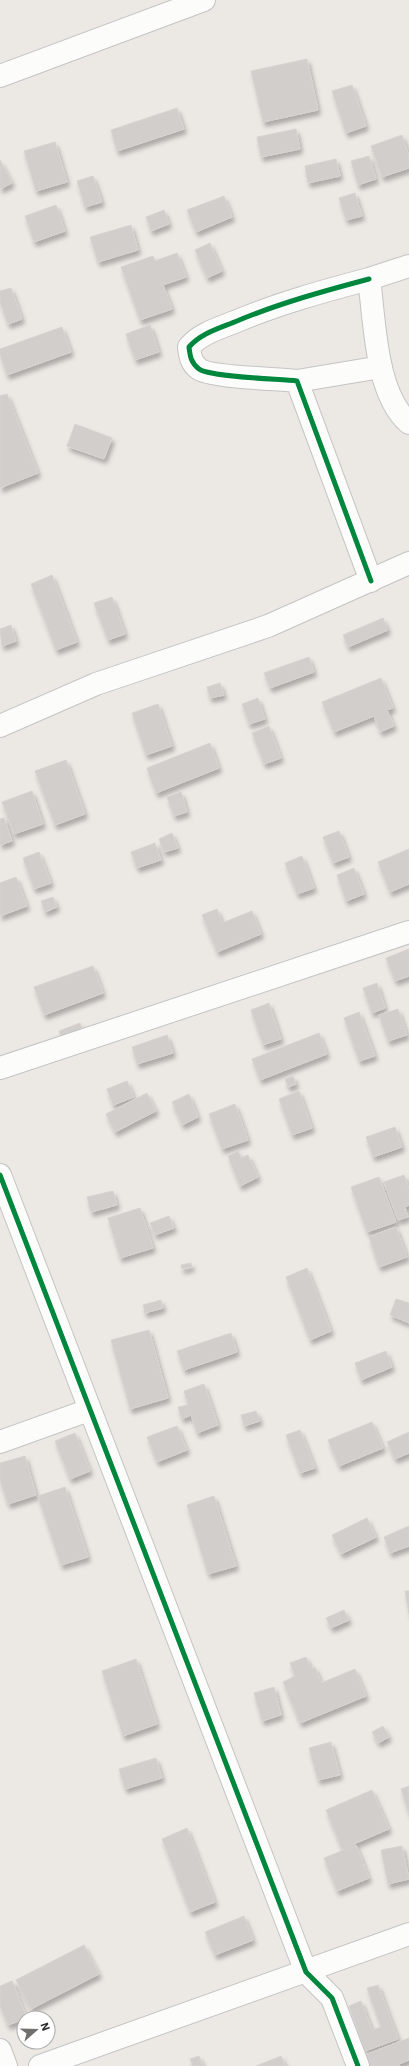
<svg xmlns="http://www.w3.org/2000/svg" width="409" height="2066" font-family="'IBM Plex Sans',sans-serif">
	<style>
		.building { fill: #d1cecb; stroke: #d7d4d0; filter: url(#shadow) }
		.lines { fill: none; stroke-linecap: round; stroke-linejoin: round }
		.minor-casing { stroke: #c5c4c5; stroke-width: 24 }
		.minor { stroke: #fcfcfb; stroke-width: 22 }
		.cycleway-casing { stroke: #fff; stroke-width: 8 }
		.cycleway { stroke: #00873e; stroke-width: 5 }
	</style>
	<defs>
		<filter id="shadow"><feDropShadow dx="2.5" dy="4.5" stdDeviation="2" flood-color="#0004"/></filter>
	</defs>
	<rect width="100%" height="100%" fill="#ece8e4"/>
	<!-- building -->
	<path class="building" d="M307,59l11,51 -55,12 -12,-51z
		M352,85l14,41 -20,7 -14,-42z
		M177,108l7,21 -67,22 -6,-21z
		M296,129l4,20 -39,8 -4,-20z
		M402,135l7,21v12l-27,9 -11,-31z
		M55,142l12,40 -31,9 -12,-40z
		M369,156l7,23 -18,6 -7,-24z
		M336,159l4,17 -32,7 -3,-17z
		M0,160l12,23 -12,6z
		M93,176l9,26 -17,5 -8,-26z
		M355,193l7,23 -16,4 -7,-22z
		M224,196l8,21 -36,15 -9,-22z
		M56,205l9,26 -31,11 -9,-26z
		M164,210l5,14 -18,7 -5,-14z
		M131,225l7,25 -40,12 -8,-25z
		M210,243l12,28 -15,7 -12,-28z
		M177,253l9,24 -23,8 9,24 -32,11 -19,-53 32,-11 2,5z
		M11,288l11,31 -14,5 -8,-22v-11z
		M150,325l9,27 -24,8 -9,-26z
		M62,327l9,25 -64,23 -7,-21v-5z
		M7,394l31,79 -38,15v-92z
		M75,424l37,14 -8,21 -37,-13z
		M52,575l25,67 -21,8 -25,-66z
		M112,597l13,37 -17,6 -14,-37z
		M383,618l5,12 -40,17 -5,-12z
		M11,625l5,16 -14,5 -2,-17z
		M309,657l5,15 -44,16 -6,-15z
		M381,678l12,30 -6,2 7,16 -14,6 -6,-16 -40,16 -12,-30z
		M220,683l4,12 -14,3 -3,-11z
		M258,698l7,21 -16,5 -7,-20z
		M158,704l14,42 -26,9 -14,-42z
		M269,726l12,32 -17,6 -12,-31z
		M210,743l9,25 -63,25 -9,-25z
		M66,760l19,54 -30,11 -20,-54z
		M32,791l11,33 -29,10 -12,-32z
		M181,792l6,20 -13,4 -7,-19z
		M4,818l8,23 -12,4v-26z
		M339,831l10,26 -16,6 -10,-26z
		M172,833l6,15 -14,4 -5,-13z
		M155,843l6,17 -24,8 -6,-16z
		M409,849v35l-19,8 -12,-30z
		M39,852l12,31 -17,6 -11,-31z
		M302,856l12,32 -17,6 -12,-31z
		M354,868l10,26 -18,7 -9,-26z
		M16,877l11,29 -27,10v-33z
		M53,897l4,10 -12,5 -4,-11z
		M217,909l5,14 30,-12 9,23 -44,18 -15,-37z
		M409,949v27l-14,5 -9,-23z
		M93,966l10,27 -59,22 -10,-28z
		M377,983l8,25 -13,5 -9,-25z
		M269,1003l12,36 -18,6 -12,-35z
		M398,1009l9,26 -19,6 -9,-26z
		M359,1012l16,44 -16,5 -15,-43z
		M80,1023l4,11 -21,8 -4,-11z
		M319,1033l8,21 -67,26 -8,-21z
		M167,1035l6,18 -36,11 -5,-17z
		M293,1076l3,8 -8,3 -3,-8z
		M127,1081l7,16 -21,8 -6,-16z
		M299,1091l13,37 -20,7 -13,-36z
		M147,1093l9,18 -41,21 -9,-18z
		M189,1094l9,23 -16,8 -10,-23z
		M235,1104l13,36 -26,9 -13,-35z
		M395,1127l7,20 -29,10 -7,-20z
		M238,1151l3,7 7,-3 10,22 -18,9 -12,-30z
		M404,1175l5,14v16l-4,2 3,10 -10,3 -14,-38z
		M379,1177l17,45 -29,10 -16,-45z
		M113,1191l4,14 -26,7 -4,-15z
		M140,1208l13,40 -33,10 -12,-40z
		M169,1216l5,12 -19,7 -5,-12z
		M396,1227l11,30 -28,10 -10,-30z
		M191,1263l1,4 -10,2 -1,-4z
		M307,1268l24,63 -21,9 -24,-63z
		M396,1299l13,4v20l-19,-8z
		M161,1300l2,8 -18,5 -2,-8z
		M149,1330l19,68 -38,11 -19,-69z
		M231,1333l6,19 -53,18 -7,-19z
		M386,1351l6,16 -31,13 -6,-17z
		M204,1384l14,41 -21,8 -6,-18 -9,4 -4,-12 10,-2 -4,-14z
		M256,1411l4,10 -16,5 -3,-11z
		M372,1422l11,26 -44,18 -11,-26z
		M177,1426l10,24 -30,12 -10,-25z
		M300,1430l15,38 -15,5 -14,-38z
		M409,1432v21l-14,6 -8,-17z
		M75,1433l15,38 -20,8 -15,-38z
		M25,1456l11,39 -28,9 -8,-24v-17z
		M65,1487l23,70 -27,8 -23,-69z
		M214,1496l22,70 -28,8 -21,-69z
		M367,1518l9,19 -35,17 -9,-19z
		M409,1526v20l-19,7 -6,-16z
		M405,1591h4v23z
		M344,1610l5,10 -18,8 -5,-10z
		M306,1657l5,12 4,-2 6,16 34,-14 11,27 -66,27 -17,-41 12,-6 -5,-13z
		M136,1659l21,65 -34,12 -21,-65z
		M274,1687l7,28 -19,6 -8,-28z
		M383,1726l6,11 -11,6 -6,-11z
		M331,1742l9,33 -22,5 -9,-32z
		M156,1758l6,20 -37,11 -6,-20z
		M409,1786v28l-8,-25z
		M372,1790l17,39 -47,20 -16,-39z
		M187,1828l28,74 -25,10 -28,-73z
		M356,1845l13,33 -32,13 -13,-33z
		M402,1846l7,33 -21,5 -7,-34z
		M244,1916l9,24 -38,15 -10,-23z
		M84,1945l15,29 -68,35 -15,-29z
		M12,1981l15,37 -19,7 -8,-19v-20z
		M378,1985l20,54 -33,12 -16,-45 12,-5 11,29 9,-3 -14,-39z
		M409,2038v22l-10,4 1,2h-40l-3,-8z
		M199,2056l4,10h-10l-3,-7z
		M281,2056l4,10h-29z"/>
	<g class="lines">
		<defs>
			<path id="minor" d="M0,76l204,-76
				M409,266l-40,13c6,43 6,114 40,144
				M369,279c-45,12 -89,24 -132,42 -17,7 -36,12 -48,26 1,9 2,16 10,22 10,8 81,10 98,12l74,200
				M297,381l84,-14
				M0,726l96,-42 172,-58 141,-63
				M0,1068l409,-136
				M0,1175l306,797 26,26 26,68
				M0,1442l89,-32
				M0,2050l6,16
				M40,2066l369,-132"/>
		</defs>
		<!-- minor casing -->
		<use href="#minor" class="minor-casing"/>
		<!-- minor -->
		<use href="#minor" class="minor"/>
		<defs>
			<path id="cycleway" d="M369,279c-45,12 -89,24 -132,42 -17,7 -36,12 -48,26 1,9 2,16 10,22 10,8 81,10 98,12l74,200
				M0,1175l306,797 26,26 26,68"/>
		</defs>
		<!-- cycleway casing -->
		<use href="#cycleway" class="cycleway-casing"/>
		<!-- cycleway -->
		<use href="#cycleway" class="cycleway"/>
	</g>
	<!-- north arrow -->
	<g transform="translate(36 2030) rotate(70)"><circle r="19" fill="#ffffff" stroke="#ababab"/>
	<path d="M0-3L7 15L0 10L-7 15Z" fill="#706f6e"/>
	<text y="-6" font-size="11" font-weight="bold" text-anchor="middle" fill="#2e2e2e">N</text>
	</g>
</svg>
